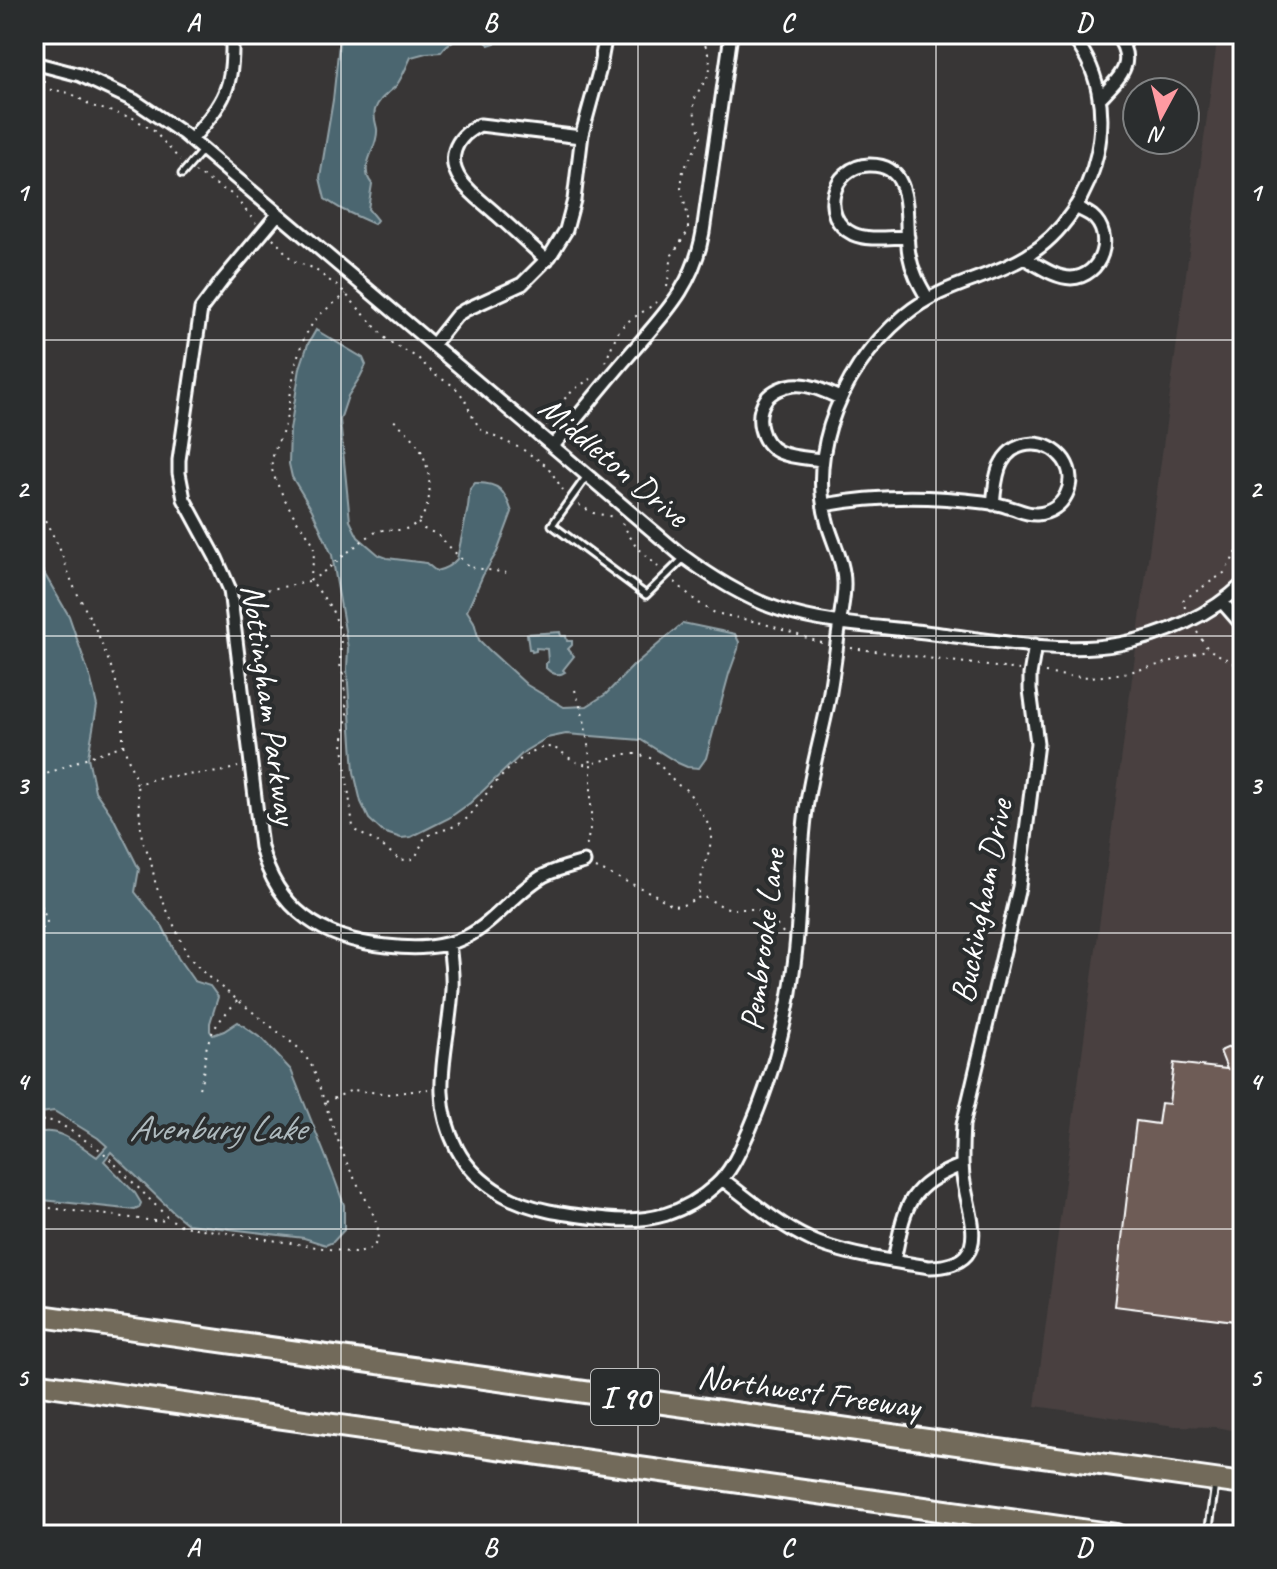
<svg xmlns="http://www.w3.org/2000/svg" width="1277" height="1569" font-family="Caveat,sans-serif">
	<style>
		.built { fill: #484140 }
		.water { fill: #4b666f; stroke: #93a3a9; stroke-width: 2 }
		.building { fill: #6e5c57; stroke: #fff; stroke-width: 2 }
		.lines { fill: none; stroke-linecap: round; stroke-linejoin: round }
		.service-casing { stroke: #fff; stroke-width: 11 }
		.minor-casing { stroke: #fff; stroke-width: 17 }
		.motorway-casing { stroke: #fff; stroke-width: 26 }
		.path { stroke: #fff; stroke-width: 2; stroke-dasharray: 2 6; stroke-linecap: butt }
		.service { stroke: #2a2d2e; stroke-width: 5 }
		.minor { stroke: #2a2d2e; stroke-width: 11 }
		.motorway { stroke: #726b5a; stroke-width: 20 }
		.grid { fill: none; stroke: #fff; stroke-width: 2; stroke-opacity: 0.55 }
		.labels { text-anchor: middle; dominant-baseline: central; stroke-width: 8; stroke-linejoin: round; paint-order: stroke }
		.shield { fill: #2a2d2e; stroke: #bfc0c0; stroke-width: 2 }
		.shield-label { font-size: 32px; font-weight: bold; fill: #fff }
		.street-label { font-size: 34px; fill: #fff; stroke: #2a2d2e }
		.water-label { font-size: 36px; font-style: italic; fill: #aebabe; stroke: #2a2d2e }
		.neatline { fill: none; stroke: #fff; stroke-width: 3 }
		.grid-label { font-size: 26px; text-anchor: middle; font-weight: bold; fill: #fff }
	</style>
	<rect width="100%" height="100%" fill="#383636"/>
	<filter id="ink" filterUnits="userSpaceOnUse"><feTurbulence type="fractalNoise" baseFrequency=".0125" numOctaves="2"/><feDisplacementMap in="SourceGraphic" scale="16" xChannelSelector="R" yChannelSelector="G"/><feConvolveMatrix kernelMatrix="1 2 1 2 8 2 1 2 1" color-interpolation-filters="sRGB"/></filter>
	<g filter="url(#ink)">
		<!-- built -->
		<path class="built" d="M1218,34h25v1398l-28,-5 -40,-1 -140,-20z"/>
		<!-- water -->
		<path class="water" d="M340,34h183l-34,11c0,-1 -10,-9 -11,-9 -14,-4 -30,6 -37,16l-15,1 -15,4c-4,9 -9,21 -15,29 -7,7 -18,13 -21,24 -2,7 1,13 2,19 2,20 -20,37 -5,55l-4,25 9,11 -3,4 -31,-14 -18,-11 -5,-21 13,-78z
			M524,34h59v3l-5,5z
			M316,330l47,28 3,7 -6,12 -12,19 -8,24 10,101 8,16 21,18 8,3 39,5 10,8c9,-2 15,-5 21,-12l11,-52 2,-18 5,-6c24,-1 30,8 37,29l-15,40 -14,23 -16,36 7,11 5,18 9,9 39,36 37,22 23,-1 19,-12 27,-28 50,-43 52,11 4,8 -1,7 -9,25 -23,84 -7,10 -12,-1 -9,-4 -37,-23 -75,-6 -19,4 -22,13 -55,52 -21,15 -38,19 -10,1 -18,-6 -14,-13 -8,-17 -7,-30 -7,-103 1,-21 -16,-93 -20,-45 -20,-33 -3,-13 1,-34 10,-62 8,-24z
			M34,556l35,60 22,64 6,26 -9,51 7,34 18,26 26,52 -4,23 28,35 15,31 16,23 16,5 8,11 -8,26v8l3,4 11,-4 14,-9 24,17 29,31 44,110 9,25v25l-11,12 -7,3 -22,-7 -116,-14 -15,-12 -62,-60 -7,9 31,32 6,10 -2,5 -4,2 -101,-11v-64c21,-12 46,11 63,22l10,-11 -9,-8 -44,-27 -20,3z
			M560,632l1,4h5l1,5h5v4l-4,4 6,7 -11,14 2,2c-7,5 -13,2 -19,-4v-5l2,-1 -1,-13 -11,-1v3l-4,1 -1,-3h-2l-2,-15z"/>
		<!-- building -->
		<path class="building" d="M1243,1041v281l-129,-16 22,-185 22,3 3,-21 8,1 5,-41 53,6 -7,-18z"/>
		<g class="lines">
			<defs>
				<path id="service" d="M182,174l20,-23
					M587,476l-35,49 94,70 37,-36
					M1208,1535l7,-51"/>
				<path id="minor" d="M34,63l46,12 55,26 49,33 496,420c31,23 64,44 101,56 46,15 96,16 144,22 60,7 135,23 194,12 44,-8 92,-29 124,-60
					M1100,98c21,-22 37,-35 16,-64
					M191,140c35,-41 42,-51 41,-106
					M278,214l-56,67 -21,28 -22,151v13l5,26 32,59 14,32 31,257c16,64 64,93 126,99 27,3 54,3 79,-9 30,-15 49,-45 77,-61 13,-7 27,-10 41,-14
					M908,237c-17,0 -40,4 -55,-3 -35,-17 -21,-68 16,-69 49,-1 34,59 40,89 3,17 10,30 19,45
					M1024,258c14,7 31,20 47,20 31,-1 44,-43 21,-62 -5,-4 -11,-6 -17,-9
					M547,260c-17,-15 -34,-31 -51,-46 -17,-16 -50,-36 -41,-64 4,-12 14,-20 25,-25l101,12
					M433,345l24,-30 8,-5 57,-26 28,-28 16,-26 8,-30 8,-66 17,-62 7,-38
					M553,446c24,-28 47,-57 71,-85 36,-43 69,-71 79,-129l28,-198
					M822,460c-14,-2 -30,-2 -43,-8 -19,-9 -25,-36 -13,-53 6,-8 18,-13 27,-14 16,-2 33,7 47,13
					M824,505c53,-10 105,-10 159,-3 8,1 17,2 25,5 9,2 19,8 29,7 27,-2 42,-32 27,-54 -15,-21 -49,-22 -62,2 -7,12 -7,28 -9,42
					M1222,602l21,24
					M449,944c2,15 4,30 3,45 -3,58 -24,105 5,160 10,19 26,34 45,45 31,18 70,21 105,25 43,4 77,-5 109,-34 16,-14 24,-35 33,-54 23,-53 38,-109 45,-166 7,-52 5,-103 12,-155 4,-36 15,-71 22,-107 5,-26 8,-54 12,-81 1,-12 4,-24 4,-36 1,-21 -10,-41 -16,-61 -10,-33 -8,-66 2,-99 14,-44 39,-81 75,-111 38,-32 83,-35 122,-59 72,-44 101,-156 43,-222
					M722,1179c28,21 55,45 87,60 29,15 87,23 121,28 65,-1 38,-51 33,-91 -2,-17 -1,-34 0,-51l56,-238 18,-144 -7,-53v-15l5,-30
					M894,1261c11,-55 12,-74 68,-96"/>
				<path id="motorway" d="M34,1315l1209,169
					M34,1383l1083,152"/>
			</defs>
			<!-- service casing -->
			<use href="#service" class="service-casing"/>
			<!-- minor casing -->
			<use href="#minor" class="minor-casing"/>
			<!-- motorway casing -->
			<use href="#motorway" class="motorway-casing"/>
			<!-- path -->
			<path class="path" d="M34,88l27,3 11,3 20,12 41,12 21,13 26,29
				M195,172l38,23 23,28
				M34,208l11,-33 -7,-25 6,-69
				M273,238l20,23 20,7 29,22 46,51 30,17 17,17 19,11 10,12 9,20 9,13 40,18 15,10 11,8 15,23
				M667,287l5,-32 16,-24v-14l-7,-28 2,-18 18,-33c-2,-10 -7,-22 -7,-32 -1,-15 17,-25 16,-41 0,-11 -7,-20 -6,-31
				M605,362c5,-9 8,-22 14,-31 6,-11 27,-19 37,-29
				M546,425c13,-21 23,-35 45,-46
				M34,499l25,48 14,38 25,49 15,38 10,34v38l14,40 24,-7 59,-5 18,-5
				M579,505l14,8 21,4
				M418,523l6,6 13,5 32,33 38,6
				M622,523l13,22 23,22
				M310,581c1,-11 6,-26 3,-37 -3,-8 -9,-13 -14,-20 -7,-11 -25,-43 -27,-55 -2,-14 8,-29 12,-41 10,-37 7,-81 34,-111 8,-9 19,-15 28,-23
				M310,581c23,-14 41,-34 64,-48 14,-8 26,3 41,-9 22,-17 16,-60 2,-80 -6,-10 -17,-18 -26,-26
				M675,582l22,20 18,11 47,10 63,21
				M244,594l65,-12 4,1 18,25 7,16 3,10 -1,31 3,9 4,40 -4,33 10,80 3,4 24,13 20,16 13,-1 4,-5 8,-17c13,-7 29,-8 40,-17 6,-5 11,-13 16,-19 12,-17 39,-47 60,-53 22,-6 26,19 50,16v59l-5,26
				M1185,608l-2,-8 41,-27 19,-31
				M1197,632l11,17 24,13 11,11
				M851,648l168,22
				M1045,673c19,3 39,5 58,3 35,-4 72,-15 105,-27
				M575,690l9,29 7,45 34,-10h12l13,4 9,6 16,19 13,8 23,38c2,24 -12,43 -12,66
				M34,810l10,-35 44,-18 36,-12
				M596,868l58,26 19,12 10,-1 19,-9 22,11 9,2h21l7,3 13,10 11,13
				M34,883l13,39 -13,18
				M199,1088c5,-13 5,-24 7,-38 4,-20 18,-35 31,-49
				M326,1102l26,-12 38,4 38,-5
				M34,1123l12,-3 11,2 45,29 66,67 15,8 171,27c14,-1 24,-5 24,-21 0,-17 -24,-51 -31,-69 -13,-31 -23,-63 -34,-95l-12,-18 -94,-74 -19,-20 -32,-70 -6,-29 -8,-17 -5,-56
				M34,1206l121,15 14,-1"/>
			<!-- service -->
			<use href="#service" class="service"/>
			<!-- minor -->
			<use href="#minor" class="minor"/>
			<!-- motorway -->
			<use href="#motorway" class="motorway"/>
		</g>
	</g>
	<!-- grid -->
	<path class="grid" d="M341,34v1501M638,34v1501M936,34v1501M34,340h1209M34,636h1209M34,933h1209M34,1229h1209"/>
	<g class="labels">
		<!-- shield labels -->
		<rect class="shield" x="591" y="1369" width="68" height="56" rx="6"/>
		<g class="shield-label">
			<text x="625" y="1397">I 90</text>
		</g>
		<!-- street labels -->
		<g class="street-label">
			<text transform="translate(614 461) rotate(40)">Middleton Drive</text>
			<text transform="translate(270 704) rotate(82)">Nottingham Parkway</text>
			<text transform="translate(981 901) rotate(-79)">Buckingham Drive</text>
			<text transform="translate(762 940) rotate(-83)">Pembrooke Lane</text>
			<text transform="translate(809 1391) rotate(8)">Northwest Freeway</text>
		</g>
		<!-- water labels -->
		<g class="water-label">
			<text x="217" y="1128">Avenbury Lake</text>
		</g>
	</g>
	<!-- margin -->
	<rect width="1277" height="1569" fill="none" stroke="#2a2d2e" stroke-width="88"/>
	<!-- north arrow -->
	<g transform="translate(1161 116) rotate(187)"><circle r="38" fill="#2a2d2e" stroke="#7f8182" stroke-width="2"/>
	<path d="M0-6L14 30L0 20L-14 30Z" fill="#ff9aa2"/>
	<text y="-12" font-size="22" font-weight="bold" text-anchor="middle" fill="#ffffff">N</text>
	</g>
	<rect x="44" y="44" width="1189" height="1481" class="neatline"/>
	<g class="grid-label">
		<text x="193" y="31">A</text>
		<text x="490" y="31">B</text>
		<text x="787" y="31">C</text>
		<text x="1084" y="31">D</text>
		<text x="22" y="201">1</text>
		<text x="1255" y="201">1</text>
		<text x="22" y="497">2</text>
		<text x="1255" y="497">2</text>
		<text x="22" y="794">3</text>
		<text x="1255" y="794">3</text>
		<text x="22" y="1090">4</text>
		<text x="1255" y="1090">4</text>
		<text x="22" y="1386">5</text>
		<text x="1255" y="1386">5</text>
		<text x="193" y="1556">A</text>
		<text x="490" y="1556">B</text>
		<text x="787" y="1556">C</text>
		<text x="1084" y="1556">D</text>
	</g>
</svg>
